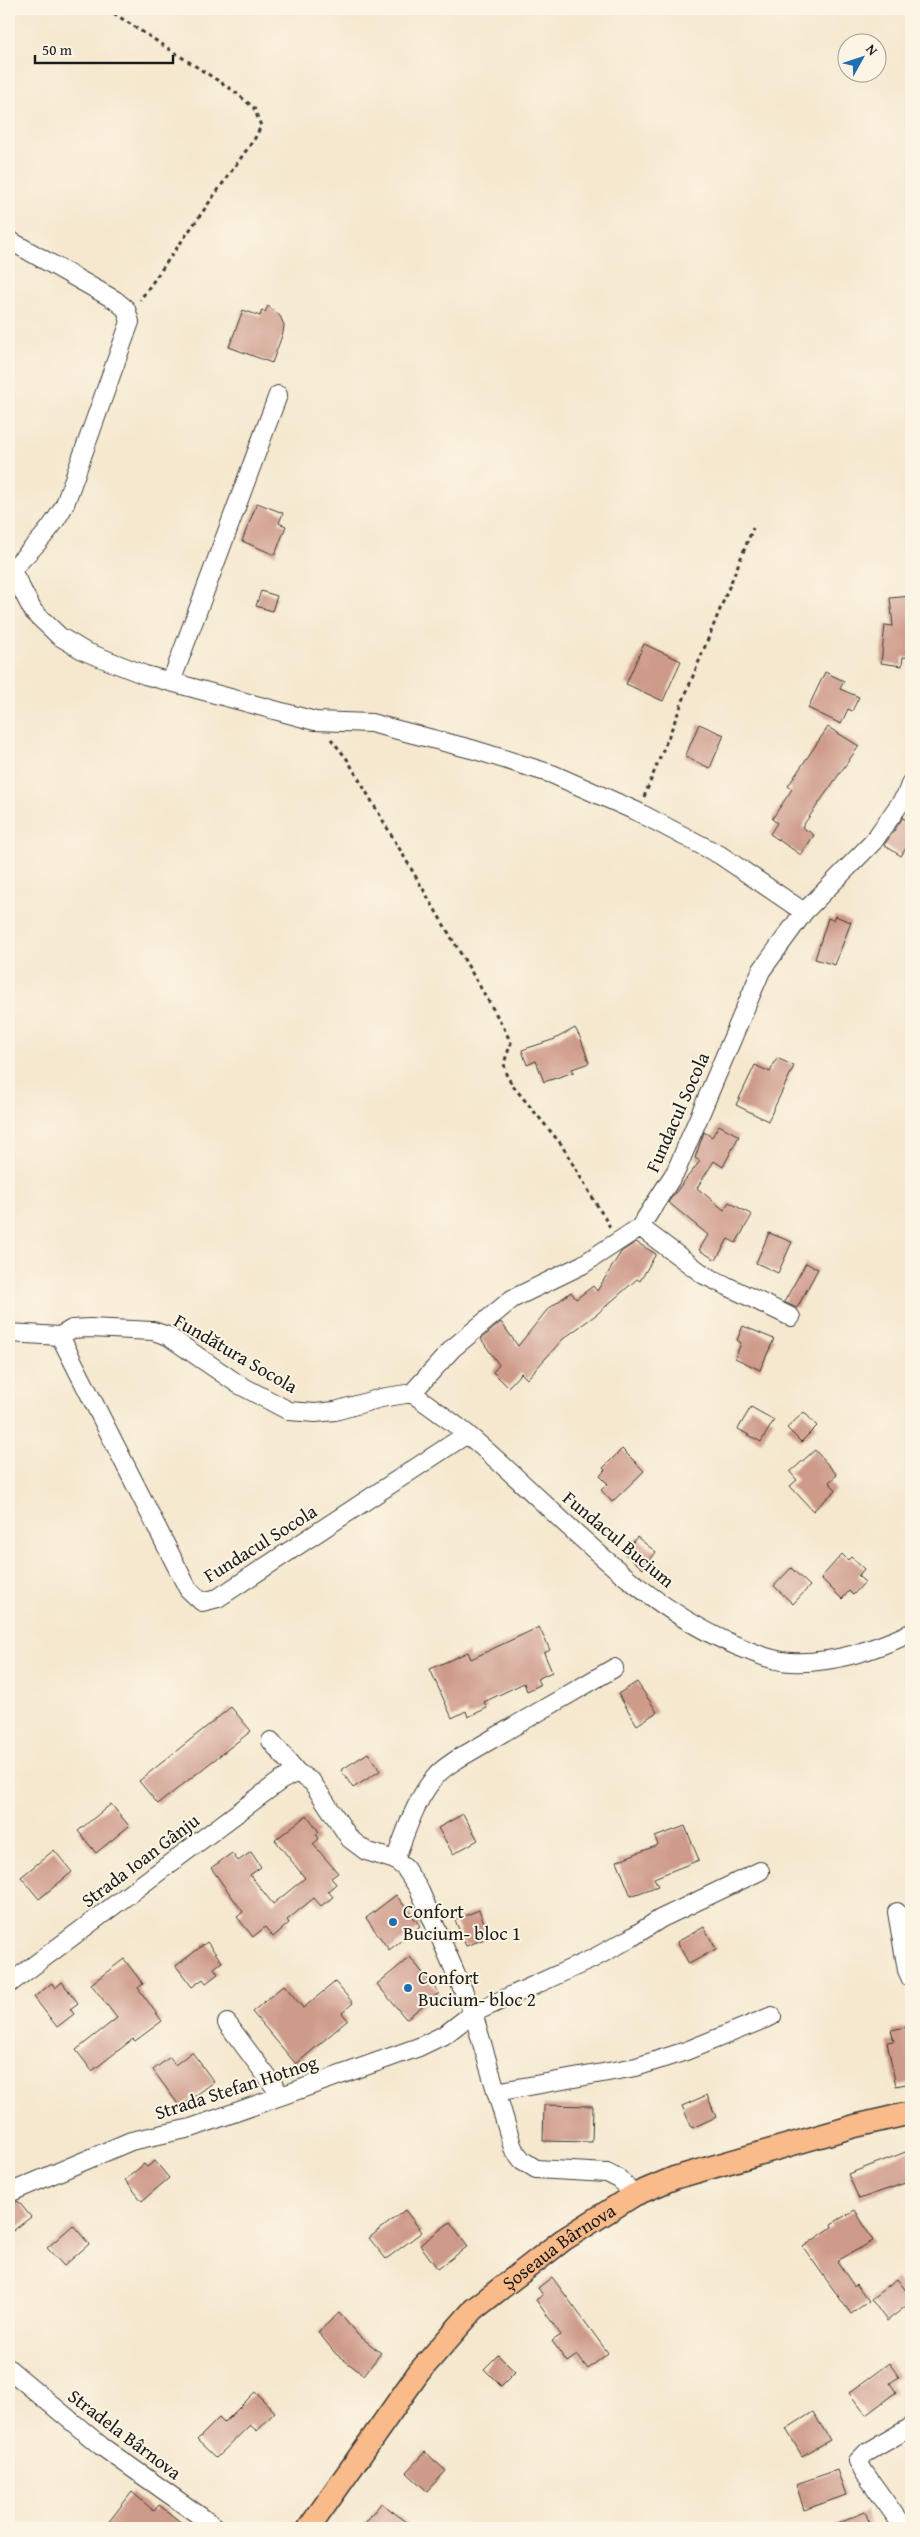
<svg xmlns="http://www.w3.org/2000/svg" width="920" height="2537" font-family="'Gentium Book Plus',serif">
	<style>
		.building { fill: #ce9a8a }
		.lines { fill: none; stroke-linecap: round; stroke-linejoin: round }
		.minor-casing { stroke: #3d3b37; stroke-width: 20 }
		.major-casing { stroke: #3d3b37; stroke-width: 25 }
		.path { stroke: #3d3b37; stroke-width: 3; stroke-dasharray: 4 4; stroke-linecap: butt }
		.minor { stroke: #fff; stroke-width: 18 }
		.major { stroke: #fabb8b; stroke-width: 22 }
		.poi-dot { fill: #1f6fb2; stroke: #fcf5e5; stroke-width: 2 }
		.labels { text-anchor: middle; dominant-baseline: central; stroke-width: 4; stroke-linejoin: round; paint-order: stroke }
		.street-label { font-size: 19px; fill: #1c1c1c; stroke: #fcf5e5 }
		.poi-label { font-size: 19px; fill: #1c1c1c; stroke: #fcf5e5; text-anchor: start }
	</style>
	<rect width="100%" height="100%" fill="#fcf5e5"/>
	<filter id="ink" filterUnits="userSpaceOnUse"><feTurbulence type="fractalNoise" baseFrequency=".02" numOctaves="2"/><feDisplacementMap in="SourceGraphic" scale="10" xChannelSelector="R" yChannelSelector="G"/><feConvolveMatrix kernelMatrix="1 2 1 2 8 2 1 2 1" color-interpolation-filters="sRGB"/></filter>
	<filter id="wash" filterUnits="userSpaceOnUse"><feTurbulence type="fractalNoise" baseFrequency=".0096" numOctaves="4" result="noise"/><feDisplacementMap in="SourceGraphic" scale="20" xChannelSelector="R" yChannelSelector="G"/><feGaussianBlur stdDeviation="1.12" result="paint"/><feColorMatrix in="noise" values="0 0 0 0 0 0 0 0 0 0 0 0 0 0 0 0 0 1.4 0 .05"/><feComposite in="paint" operator="in"/></filter>
	<g filter="url(#wash)">
		<rect width="100%" height="100%" fill="#f5e8cf"/>
		<g id="blocks">
			<!-- building -->
			<path class="building" d="M268,306l12,10 4,9 -1,8 -11,30 -43,-16 14,-37 17,6 2,-6 3,2z
				M257,503l26,10 -4,10 7,3 -11,29 -33,-14z
				M261,591l16,5 -5,15 -16,-5z
				M911,596l-1,62 -7,-1 -1,9 -21,-3 4,-38 8,1 -3,-28z
				M644,644l37,17 -18,40 -37,-17z
				M825,672l19,9 -4,8 19,8 -7,14 -4,-2 -7,15 -33,-16z
				M699,724l25,11 -14,33 -25,-11z
				M828,727l31,19 -57,81 12,8 -13,20 -31,-21 7,-11 -5,-4 20,-30 -4,-3z
				M903,818l8,5v17l-10,16 -17,-11z
				M835,916l16,6 -16,43 -20,-6 13,-41 5,2z
				M575,1028l6,11 8,24 -17,6 2,3 -30,10 -8,-21 -9,4 -5,-15 33,-11z
				M777,1058l17,8 -26,55 -32,-16 19,-40 15,7z
				M719,1125l20,11 -16,31 -9,-6 -17,27 27,22 5,-8 23,13 -16,28 -8,-4 -12,21 -17,-10 9,-15 -40,-33 32,-41 -5,-3 9,-26 8,5z
				M769,1233l23,9 -14,31 -22,-10z
				M636,1242l20,12 -16,27 -3,-2 -40,35 -34,25 -36,40 -6,-6 -13,14 -15,-15 6,-7 -18,-26 20,-17 17,24 29,-36 24,-18 5,7 17,-13 4,5 24,-39z
				M806,1263l12,6 -21,39 -13,-6z
				M743,1326l31,13 -14,31 -25,-12 6,-15 -4,-3z
				M751,1407l23,13 -13,22 -23,-13z
				M804,1412l13,14 -16,16 -14,-14z
				M622,1449l22,22 -32,31 -11,-12 7,-6 -8,-8 5,-6 -2,-2z
				M815,1450l22,25 -8,7 7,8 -23,21 -23,-25 7,-6 -7,-8z
				M637,1537l19,15 -13,17 -19,-16z
				M842,1554l6,6 3,-3 13,12 -6,7 7,6 -12,13 -4,-4 -7,8 -21,-21z
				M791,1568l19,18 -17,18 -19,-18z
				M539,1627l11,23 -6,3 8,19 -15,7 3,6 -13,6 -3,-8 -40,19 3,6 -19,9 -2,-6 -14,7 -22,-49 38,-17 3,7z
				M637,1682l20,30 -20,13 -19,-31z
				M231,1707l20,24 -93,73 -19,-23z
				M368,1753l12,18 -27,17 -12,-18z
				M111,1804l18,22 -33,27 -18,-22z
				M463,1814l15,26 -25,14 -15,-26z
				M307,1815l12,17 -3,2 3,5 -6,5 25,29 -7,5 5,6 -8,7 5,6 -12,9 -7,-8 -27,22 2,3 -16,14 -8,-10 -12,10 -16,-20 6,-5 -32,-44 21,-15 6,8 13,-9 10,15 -11,8 23,29 32,-26 -30,-38z
				M685,1826l14,34 -45,18 4,8 -27,10 -14,-35 41,-16 -3,-8z
				M54,1850l18,22 -33,27 -18,-22z
				M396,1895l24,31 -31,24 -23,-32z
				M479,1910l11,27 -24,9 -11,-26z
				M704,1927l12,22 -27,15 -12,-22z
				M207,1942l15,20 -8,6 4,6 -12,9 -3,-4 -11,8 -16,-21z
				M410,1957l29,36 -33,26 -29,-35z
				M124,1959l19,25 -5,4 24,33 -27,20 -2,-2 -41,32 -16,-21 41,-32 -26,-34z
				M62,1982l16,21 -8,6 4,5 -17,13 -23,-30 18,-14 3,5z
				M335,1982l18,21 -11,10 6,7 -52,44 -44,-52 32,-27 19,23z
				M911,2026v57l-15,3 -9,-44 7,-1 -3,-11z
				M192,2052l22,30 -34,25 -27,-37 17,-13 5,8z
				M707,2095l9,22 -24,11 -10,-22z
				M544,2105l49,1 -1,36 -49,-1z
				M911,2150v31l-52,18 -11,-25z
				M155,2161l14,17 -27,23 -17,-21 19,-16 3,3z
				M18,2201l13,16 -22,17v-27z
				M405,2210l17,22 -36,27 -17,-21z
				M855,2210l18,31 -36,20 17,25 2,-2 13,17 -18,13 -48,-67 29,-20 -1,-3z
				M450,2222l18,24 -30,23 -18,-24z
				M73,2225l16,19 -25,22 -17,-18z
				M552,2277l56,76 -20,16 -11,-14 -10,7 -15,-21 9,-6 -25,-35 7,-5 -5,-7z
				M897,2279l14,18v5l-24,19 -16,-22z
				M339,2313l18,21 24,19 -17,22 -28,-21 -18,-22z
				M498,2355l17,17 -14,14 -17,-17z
				M889,2363l10,14 -9,6 6,9 -30,23 -17,-22z
				M255,2392l20,20 -18,19 -7,-6 -34,33 -19,-18 22,-22 5,5z
				M813,2412l17,28 -28,16 -16,-27z
				M425,2452l21,19 -19,20 -21,-19z
				M837,2470l9,25 -42,15 -8,-26z
				M132,2492l22,19 5,-6 29,23h-84z
				M381,2503l34,25h-53z
				M865,2512l7,16h-44z"/>
		</g>
	</g>
	<g filter="url(#ink)">
		<use href="#blocks" fill-opacity="0" stroke="#3d3b37" stroke-width="1"/>
		<g class="lines">
			<defs>
				<path id="minor" d="M9,240l106,60 11,9 4,13 -65,182c-13,26 -33,45 -53,65
					M9,565l24,46 26,25 25,15 61,24 170,46 56,2 104,27 77,24 86,38 82,43 84,57
					M171,682l107,-287
					M640,1227l64,48 87,42
					M9,1333l51,3 12,-7 18,-1 63,3 15,5 70,48 51,27 26,2 20,-2 46,-13 31,-5
					M60,1336l128,253 14,13 16,-4 249,-164
					M412,1393l41,-45 59,-49 70,-34 58,-38 36,-56 85,-200 43,-59 69,-70 33,-47 5,-13
					M412,1393c19,14 38,27 55,41 88,73 163,167 270,212 17,7 35,15 54,16 42,2 82,-12 120,-29
					M271,1741l26,31 15,10 38,57 16,12 29,9 10,8 14,21 54,124 40,135 9,12 14,9 71,4 12,6 15,16
					M395,1860c11,-28 21,-63 42,-85 5,-6 12,-10 19,-15l158,-92
					M897,1912l10,58 4,9
					M9,1984l271,-203 17,-9
					M227,2023l53,71
					M496,2092l140,-25 50,-16 86,-35
					M9,2193l122,-52 60,-13 228,-81 27,-13 27,-21 119,-54 37,-20 31,-20 100,-48
					M9,2369l92,77 116,82
					M904,2528l-40,-56 -6,-11 8,-8 45,-26"/>
				<g id="major">
					<path id="s1" d="M309,2528l110,-156 55,-63 89,-69 71,-45 40,-17 181,-52 56,-13"/>
				</g>
			</defs>
			<!-- minor casing -->
			<use href="#minor" class="minor-casing"/>
			<!-- major casing -->
			<use href="#major" class="major-casing"/>
			<!-- path -->
			<path class="path" d="M107,9l127,82 20,17 7,18 -6,12 -115,162
				M331,739l16,20 156,267 8,17 -7,20 2,11 7,12 48,58 49,83
				M644,797l109,-269"/>
			<!-- minor -->
			<use href="#minor" class="minor"/>
			<!-- major -->
			<use href="#major" class="major"/>
		</g>
	</g>
	<!-- markers -->
	<g class="poi-dot">
		<circle cx="393" cy="1922" r="5"/>
		<circle cx="408" cy="1988" r="5"/>
	</g>
	<g class="labels">
		<!-- street labels -->
		<g class="street-label">
			<text transform="translate(677 1112) rotate(-66)">Fundacul Socola</text>
			<text transform="translate(236 1353) rotate(30)">Fundătura Socola</text>
			<text transform="translate(619 1539) rotate(40)">Fundacul Bucium</text>
			<text transform="translate(260 1543) rotate(-32)">Fundacul Socola</text>
			<text transform="translate(140 1860) rotate(-37)">Strada Ioan Gânju</text>
			<text transform="translate(236 2087) rotate(-18)">Strada Stefan Hotnog</text>
			<text stroke="none"><textPath href="#s1" startOffset="380">Șoseaua Bârnova</textPath></text>
			<text transform="translate(125 2434) rotate(37)">Stradela Bârnova</text>
		</g>
		<!-- poi labels -->
		<g class="poi-label">
			<text x="403" y="1911">Confort<tspan x="403" dy="22">Bucium- bloc 1</tspan></text>
			<text x="418" y="1977">Confort<tspan x="418" dy="22">Bucium- bloc 2</tspan></text>
		</g>
	</g>
	<!-- margin -->
	<rect width="920" height="2537" fill="none" stroke="#fcf5e5" stroke-width="30"/>
	<!-- north arrow -->
	<g transform="translate(862 58) rotate(50)"><circle r="24" fill="#fcf5e5" stroke="#a29e95"/>
	<path d="M0-4L9 19L0 12L-9 19Z" fill="#1f6fb2"/>
	<text y="-8" font-size="14" font-weight="bold" text-anchor="middle" fill="#1c1c1c">N</text>
	</g>
	<!-- scale -->
	<path d="M35 55v8h138v-8" fill="none" stroke="#1c1c1c" stroke-width="2.5"/>
	<text x="42" y="55" font-size="15" fill="#1c1c1c" stroke="#fcf5e5" stroke-width="4" paint-order="stroke">50 m</text>
</svg>
